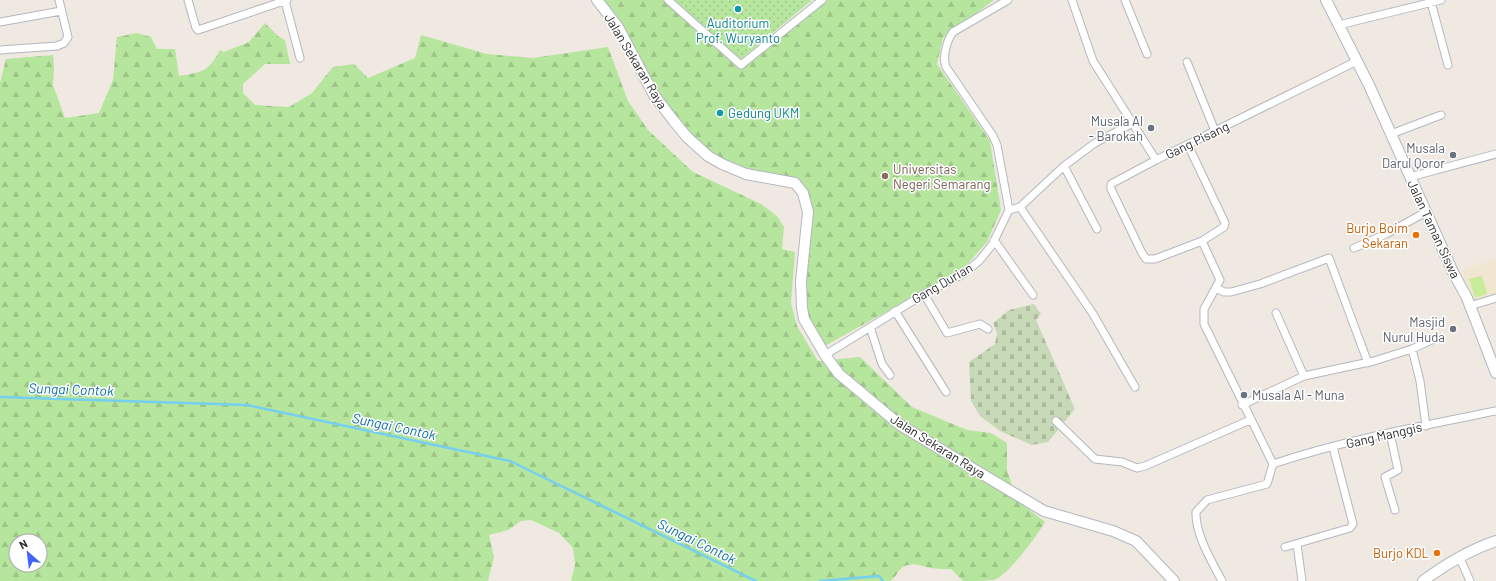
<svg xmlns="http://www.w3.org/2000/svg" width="1496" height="581" font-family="Barlow,sans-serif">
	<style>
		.education { fill: #f0e6d1 }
		.green { fill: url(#green-dots) }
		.forest { fill: url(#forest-firs); fill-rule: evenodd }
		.cemetery { fill: url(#cemetery-stones) }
		.pitch { fill: #c9ec9a }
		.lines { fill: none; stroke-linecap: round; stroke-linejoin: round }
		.stream { stroke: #75cff0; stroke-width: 2.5 }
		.minor-casing { stroke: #b4b7c1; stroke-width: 9 }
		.secondary-casing { stroke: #b4b7c1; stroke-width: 12 }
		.minor { stroke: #fff; stroke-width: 7 }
		.secondary { stroke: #fff; stroke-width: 10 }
		.culture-dot { fill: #0f9aa8; stroke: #fff; stroke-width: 1.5 }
		.worship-dot { fill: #6b7280; stroke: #fff; stroke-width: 1.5 }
		.education-dot { fill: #8d6e63; stroke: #fff; stroke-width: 1.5 }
		.food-dot { fill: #e8710a; stroke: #fff; stroke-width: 1.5 }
		.labels { text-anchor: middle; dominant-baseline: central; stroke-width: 3; stroke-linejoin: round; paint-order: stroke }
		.culture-label { font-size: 13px; fill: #0d838f; stroke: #fff }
		.street-label { font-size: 13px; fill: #2e2e2e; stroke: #fff }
		.worship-label { font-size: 13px; fill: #5b616d; stroke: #fff; text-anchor: end }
		.education-label { font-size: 13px; fill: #785e54; stroke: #fff; text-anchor: start }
		.food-label { font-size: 13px; fill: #c56008; stroke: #fff; text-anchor: end }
		.water-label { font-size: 14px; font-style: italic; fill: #0d6fa3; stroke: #fff }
	</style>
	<defs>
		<pattern id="green-dots" width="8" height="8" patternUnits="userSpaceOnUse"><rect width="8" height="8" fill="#b6e59e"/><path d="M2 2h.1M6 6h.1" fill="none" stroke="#9dc588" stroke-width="1.8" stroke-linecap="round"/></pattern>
		<pattern id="forest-firs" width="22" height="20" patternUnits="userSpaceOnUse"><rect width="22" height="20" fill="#b6e59e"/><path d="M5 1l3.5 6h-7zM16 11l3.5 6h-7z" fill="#9dc588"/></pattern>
		<pattern id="cemetery-stones" width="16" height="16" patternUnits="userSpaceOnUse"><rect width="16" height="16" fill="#c8d9b8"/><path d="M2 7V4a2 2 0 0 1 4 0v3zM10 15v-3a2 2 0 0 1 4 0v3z" fill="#acbb9e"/></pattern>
	</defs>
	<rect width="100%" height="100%" fill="#efe9e1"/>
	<!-- education -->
	<path class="education" d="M1496,259v37l-24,7 -10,-33z"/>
	<!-- green -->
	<path class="green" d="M672,0h140l-72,60z"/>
	<!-- forest -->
	<path class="forest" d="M602,0h62l77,68 86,-68h167l-51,38 -6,26 53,77 11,69 -14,32 -24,27 -140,78 -20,-39 8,-102 -8,-20c-24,-6 -49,-11 -70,-21 -63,-30 -97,-108 -131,-165z
		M265,23l13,13 7,4 5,24h-25l-22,20v9l12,12 34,2 23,-14 21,-26 21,-3 14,14 47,-20 6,-23 66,19 46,4 75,-11 20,54 20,29 45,42 68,32 16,12 7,11 -2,22 13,3 -4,51 6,23 21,35 42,-4 52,50 55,23 24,3 16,10v27l10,30 28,22c-8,14 -36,52 -51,58 -8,1 -22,1 -31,1l-12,-12c-7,0 -14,0 -20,-1 -10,-2 -18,-7 -28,-1 -6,4 -7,11 -13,14h-319l4,-16 -2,-17 -14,-15 -28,-13 -10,1 -13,9 -19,5 5,22 -6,24h-488v-498l6,-24 47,-4 1,13 -1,17 12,33 34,-5 14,-33 4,-43 20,-4 14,4 6,12h18l4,27c24,-4 29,-4 41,-26l4,2 25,-10zM16,541h24v24h-24z"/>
	<!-- cemetery -->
	<path class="cemetery" d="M1034,304l7,10 -5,6 39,89 -27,33 -16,3 -32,-14 -20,-15 -9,-15 -2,-39 26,-18 2,-11 -4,-10 16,-13z"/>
	<!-- pitch -->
	<path class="pitch" d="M1482,276l5,18 -12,4 -6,-19z"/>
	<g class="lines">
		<!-- stream -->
		<path class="stream" d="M0,397l247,8 263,56 246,120
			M820,581l59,-5 4,5"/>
		<defs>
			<path id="minor" d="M188,0l8,28 2,2 89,-30
				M668,0l73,65 81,-65
				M1008,0l-55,32c-6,8 -11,25 -7,35l47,69 4,9 12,65
				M1072,0l21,61 63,99
				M1125,0l22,54
				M285,1l15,57
				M1431,2l17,63
				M0,22l61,-11
				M1339,25l102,-25
				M0,50l57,-4 7,-3 4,-6 -9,-37
				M1187,62l28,69
				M1391,134l50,-19
				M1188,145l37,78 -1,4 -22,14 18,39 -16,29v15l69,140 -6,20 -60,16 -11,12c-1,22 16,50 26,69
				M1064,166l33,63
				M1410,177l86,-23
				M1020,207l73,107 42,73
				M994,240l39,55
				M1202,241l-47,18h-9l-4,-6 -31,-64v-5l45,-24 201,-99
				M1354,248l32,-14 40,-22
				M1216,288l8,4h7l29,-8 69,-26 39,105
				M924,294l23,39 33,-9 8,5
				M1470,306l26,-8
				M895,311l51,81
				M1276,313l28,63
				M870,327l12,37 8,11
				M1412,349l8,32 6,45
				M825,355l99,-61 39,-20 16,-13 13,-16 17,-35 11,-3 44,-41 31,-23 38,-20
				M1242,405l62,-29 70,-15 38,-12 24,-11
				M1056,421l39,38 27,3 15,6 8,-2 105,-46
				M1390,433l8,37 -13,7 10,33
				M1273,464c72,-24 148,-38 223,-53
				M1297,544l5,37
				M1285,547l65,-19 3,-4 -20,-77
				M1459,556l11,25"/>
			<path id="secondary" d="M597,0l21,27 36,68 19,25 14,17 21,19 14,8 24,10 49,9 8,10 5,19 -7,69 1,27 2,11 21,36 14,19 61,51 144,86 69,20 23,10 38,40
				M1326,0l43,85 84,187 14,26 29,75
				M1423,581c23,-17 46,-31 73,-40"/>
		</defs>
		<!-- minor casing -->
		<use href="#minor" class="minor-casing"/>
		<!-- secondary casing -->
		<use href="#secondary" class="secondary-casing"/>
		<!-- minor -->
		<use href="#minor" class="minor"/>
		<!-- secondary -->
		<use href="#secondary" class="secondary"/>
	</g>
	<!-- markers -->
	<g class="culture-dot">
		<circle cx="738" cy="9" r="4"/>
		<circle cx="720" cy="113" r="4"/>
	</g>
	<g class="worship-dot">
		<circle cx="1151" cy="128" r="4"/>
		<circle cx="1453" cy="155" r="4"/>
		<circle cx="1453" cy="329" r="4"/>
		<circle cx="1244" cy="395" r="4"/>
	</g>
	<circle class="education-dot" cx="885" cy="176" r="4"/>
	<g class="food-dot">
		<circle cx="1416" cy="235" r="4"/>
		<circle cx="1437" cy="553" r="4"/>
	</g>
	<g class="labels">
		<!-- culture labels -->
		<g class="culture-label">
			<text x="738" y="23">Auditorium<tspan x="738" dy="15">Prof. Wuryanto</tspan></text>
			<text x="728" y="113" text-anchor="start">Gedung UKM</text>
		</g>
		<!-- street labels -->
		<g class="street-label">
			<text transform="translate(636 61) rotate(59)">Jalan Sekaran Raya</text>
			<text transform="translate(1197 140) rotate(-26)">Gang Pisang</text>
			<text transform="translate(1434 229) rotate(65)">Jalan Taman Siswa</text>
			<text transform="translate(942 283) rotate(-30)">Gang Durian</text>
			<text transform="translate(1384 435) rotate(-13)">Gang Manggis</text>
			<text transform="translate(938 446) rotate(32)">Jalan Sekaran Raya</text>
		</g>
		<!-- worship labels -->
		<g class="worship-label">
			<text x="1143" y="121">Musala Al<tspan x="1143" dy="15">- Barokah</tspan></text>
			<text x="1445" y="148">Musala<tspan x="1445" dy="15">Darul Qoror</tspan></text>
			<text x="1445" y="322">Masjid<tspan x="1445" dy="15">Nurul Huda</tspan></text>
			<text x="1252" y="395" text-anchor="start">Musala Al - Muna</text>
		</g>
		<!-- education labels -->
		<g class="education-label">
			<text x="893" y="169">Universitas<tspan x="893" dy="15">Negeri Semarang</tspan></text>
		</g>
		<!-- food labels -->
		<g class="food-label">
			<text x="1408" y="228">Burjo Boim<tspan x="1408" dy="15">Sekaran</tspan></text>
			<text x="1429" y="553">Burjo KDL</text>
		</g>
		<!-- water labels -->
		<g class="water-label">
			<text transform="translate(71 389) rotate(2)">Sungai Contok</text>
			<text transform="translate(394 426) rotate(12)">Sungai Contok</text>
			<text transform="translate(697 541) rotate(26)">Sungai Contok</text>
		</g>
	</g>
	<!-- north arrow -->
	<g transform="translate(28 553) rotate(332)"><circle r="19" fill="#ffffff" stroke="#ababab"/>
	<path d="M0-3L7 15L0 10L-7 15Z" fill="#4264fb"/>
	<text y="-6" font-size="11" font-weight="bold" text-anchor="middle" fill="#2e2e2e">N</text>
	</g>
</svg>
